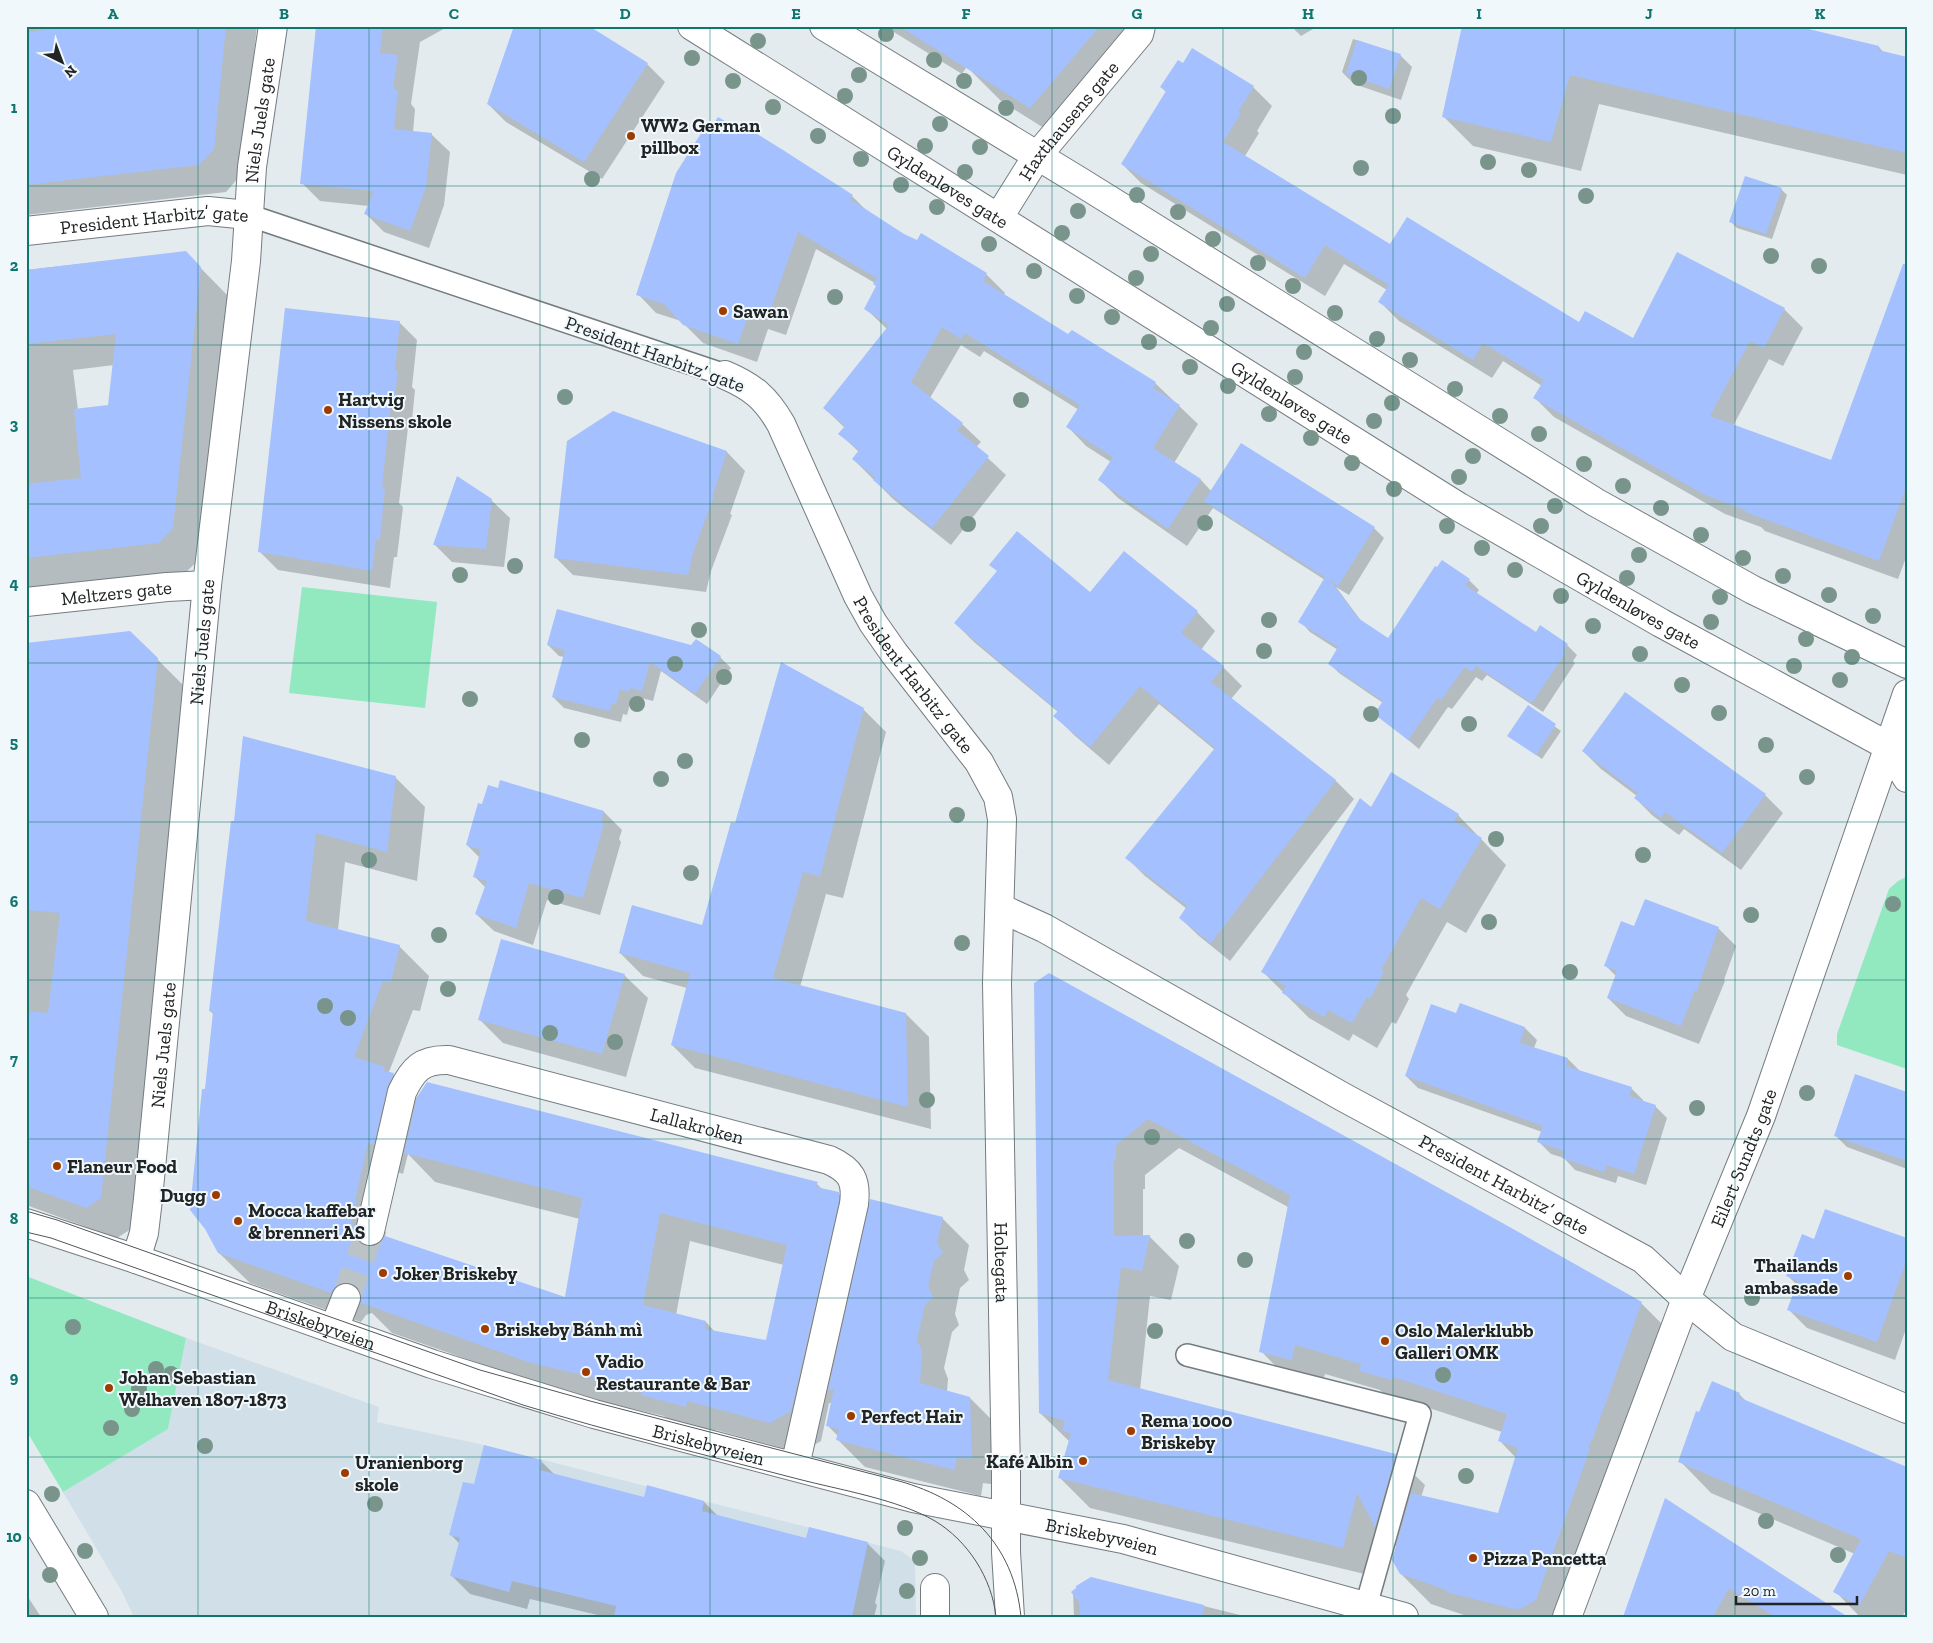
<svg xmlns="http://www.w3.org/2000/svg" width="1933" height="1643" font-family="'Zilla Slab',serif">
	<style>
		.built { fill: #d0dfe8 }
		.green { fill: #92e9c0 }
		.shadow { fill: #0003; fill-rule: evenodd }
		.building { fill: #a4c0fe; fill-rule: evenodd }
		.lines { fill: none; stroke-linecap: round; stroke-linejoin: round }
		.street-tunnel { stroke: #bcc3c7; stroke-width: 28; stroke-dasharray: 28 14; stroke-linecap: butt }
		.lane-casing { stroke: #757c80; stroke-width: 24 }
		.street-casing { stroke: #757c80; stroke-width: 30 }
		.lane { stroke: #fff; stroke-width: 21 }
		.street { stroke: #fff; stroke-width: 28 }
		.tram { stroke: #525658; stroke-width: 1 }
		.tree { fill: #79948b }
		.grid { fill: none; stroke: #0f766e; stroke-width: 1; stroke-opacity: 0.55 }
		.poi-dot { fill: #9e3b00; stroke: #f0f8fc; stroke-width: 2 }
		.labels { text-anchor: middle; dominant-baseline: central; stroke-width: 4; stroke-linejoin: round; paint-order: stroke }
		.street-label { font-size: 19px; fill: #212425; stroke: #f0f8fc }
		.poi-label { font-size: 19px; font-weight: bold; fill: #212425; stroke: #f0f8fc; text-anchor: start }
		.neatline { fill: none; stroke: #0f766e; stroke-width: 2 }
		.grid-label { font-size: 16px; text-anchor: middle; font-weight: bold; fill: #0f766e }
	</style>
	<rect width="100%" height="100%" fill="#e3ebef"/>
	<!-- built -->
	<path class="built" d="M186,1338l193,69 -2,15 107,23 417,106 14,10 1,56h-782l-13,-27 -58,-98 105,-63z"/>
	<!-- green -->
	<path class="green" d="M302,587l135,15 -12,106 -136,-15z
		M1906,877l1,1v191l-70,-24v-11l52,-145 9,-8z
		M26,1276l160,62 -18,91 -105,63 -37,-62z"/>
	<!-- shadow -->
	<path class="shadow" d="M26,26h231l-17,150 -14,16 -200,23z
		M317,26h132l-29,16 -9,62 4,5 -2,23 18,2 19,18 -6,53 -15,43 -45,-16 -18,-18 3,-8 -49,-5 -18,-18z
		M884,26h109l-31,48z
		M1061,26h87l-85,114 -62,-39 -33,-33z
		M1291,26h27l-17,10z
		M1464,26l415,21 6,7 22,5v116l-308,-71 -18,67 -108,-25 -30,-30z
		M1353,39l47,16 12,12 -11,33 -47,-16 -12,-12z
		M647,64l18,18 -63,97 -96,-57 -18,-18z
		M1161,87h92l19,19 -15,25 2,2 -14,23 145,90 189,78 54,16 151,-31 19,19 -20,38 -14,-7 -36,67 99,36 75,-143v236l-9,24 -133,-48 -4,-4 -36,-13 -171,-97 -19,-19 7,-12 -39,-25 -11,17 -93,-57 -19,-19 7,-12 -43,-26 -19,32 -184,-113 -19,-19 44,-72z
		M1781,189l6,6 -15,44 -35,-11 -6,-6z
		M852,196l17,17 35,22 13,7 5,-7 64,39 19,19 -1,2 64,41 87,47 43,41 -24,39 27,17 11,12 162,36 10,10 -35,57 -13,-8 26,35 26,18 81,-60 10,10 -3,4 60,39 31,12 10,10 -4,6 2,2 -32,49 -56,-37 -5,6 -6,-4 -24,32 -4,-2 -29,42 -43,-36 7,-10 -44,-30 -10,-10 9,-13 -28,-18 -10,-11 25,-41 -112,-72 -26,38 -69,-48 -19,-19 12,-17 -25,-16 -18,-19 11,-17 -95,-59 -4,6 -19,-12 -31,53 32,26 19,18 -5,5 30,28 -55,70 -58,-46 -40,-40 6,-7 -19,-18 5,-6 -21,-20 63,-79 -22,-21 12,-21 -2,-4 -59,-34 -30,86 -18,-6 -11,33 -54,-19 -22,-22 -25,-8 -18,-19z
		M185,252l44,45 -27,260 -15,14 -161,19v-320zM114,365l-5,41 -31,4 -5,-40z
		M399,322l18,18 -5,47 3,3 -3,30h-3l-10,83 4,4 -6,50h-3l-4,31 -112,-18 -18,-18z
		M613,413l114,39 18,19 -15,43 2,1 -21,56 -5,21 -133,-17 -18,-18z
		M491,500l19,18 -6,49 -52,-5 -18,-18z
		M1090,594l107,18 18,19 -14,19 22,17 19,19 -11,13 104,81 19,19 -124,162 -31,-25 -19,-18 7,-9 -42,-33 -18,-18 88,-108 -56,-46 -50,61 -35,-30 -19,-19 3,-4 -84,-70 -19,-19z
		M26,645l131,14 31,31 -57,539 -14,9 -91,-33z
		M548,645l172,12 11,11 -24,36 -46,-33 -8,30 -12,-3 -1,4 -9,-2 -4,15 -4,-1 -2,8 -57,-14 -11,-11 11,-40 -5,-1z
		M1528,707l33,24 -19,28 -33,-23z
		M863,709l23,23 -43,166 -17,-4 -26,93 106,27 23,23 2,92 -236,-61 -23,-23 15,-57 -44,-12 -23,-23 83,-26 33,-103z
		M1583,751l182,44 18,18 -42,57 -57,-41 -5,6 -26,-19 -18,-18 2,-2 -36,-27z
		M396,778l29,29 -8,74 -72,-19 -7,68 61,16 30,30 -9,35 -7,-1 -24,62 5,3 24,24 399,85 6,6 15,3 28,28 76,-3 27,27 -5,25 5,10 -9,8 -5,26 4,11 -7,7 -8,36 4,11 -1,13 23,6 27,27 1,60 -15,-2 -2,13 -116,-29 -27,-27 1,-3 -12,-12 5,-22h-3l-8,38 -21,12 -84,-23 -1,6 -43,-12 -8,-8 -103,-24 -169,-59 -20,-20 -6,2 -5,7 -111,-39 -31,-30 -13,-162 8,-76 -4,-4 25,-188zM408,1154l27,28 145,37 -14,79 -181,-61 1,-5 -2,-2 14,-58 5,2zM690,1241l94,24 -17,77 -52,-10 -9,-10 -30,-7z
		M501,782l103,30 18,18 -3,9 2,3 -21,73 -53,-15 -14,45 -39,-14 -18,-17 10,-26 -12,-12 6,-18 -13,-13 16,-39 16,-17z
		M1371,809l87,6 48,50 -40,68 -19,-11 -41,73 3,4 -13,25 -4,-2 -15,26 -24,-14 -4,7 -40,-23 -47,-47z
		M1635,927l83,1 18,18 -12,34 1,1 -26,63 -73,-28 -18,-18 8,-22 -10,-10z
		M624,975l24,23 -22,79 -123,-34 -23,-23z
		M1035,983l606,320 30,30 -101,284h-100l-39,-13 -30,-30 -4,-27 -14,-13 -10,42 -283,-68 -30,-30 10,-36 -30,-29zM1179,1148l109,59 -27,144 29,30 31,8 4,-15 55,16 10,10 33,6 79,26 -3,8 17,18 -17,56 -78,-17 4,-12 -30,-29 -255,-66 10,-94 21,4 8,-34 -30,-30h-6v-47h2v-14z
		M1460,1005l65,23 12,12 -3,8 34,11 13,13 50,16 12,12v2l12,4 12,12 -21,67 -28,-9 -2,7 -41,-13 -11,-12 -13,-4 -12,-12 3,-10 -124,-44 -12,-12 50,-61z
		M1907,1093v76l-60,-22 -12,-12z
		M1907,1239v87l-12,34 -88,-32 -18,-18 9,-24 -10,-10 27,-36z
		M1739,1394l9,9 159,66v139l-5,9h-42l-25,-26 20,-37 -144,-61 -31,-32 19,-47z
		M541,1461l15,15 89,23 59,3 15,15 88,23 60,3 18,18 -10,42 2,2 -3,12h-268l-76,-18 -3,10 -57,-15 -18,-18 8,-32 -9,-9 24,-50z
		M1666,1500l180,117h-222z
		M1091,1578l157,39h-174l-1,-26z
		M26,1594l15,23h-15z"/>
	<!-- building -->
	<path class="building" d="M67,26h159l-12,123 -15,16 -173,20v-152z
		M316,26h67l-3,27 18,2 -5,33 5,2 -4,39 38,4 -6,54 -16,44 -46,-17 10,-23 -74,-7z
		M514,26h75l59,37 -64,99 -97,-58z
		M899,26h201l-70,82z
		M1462,26h334l83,20 -1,4 29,7v96l-337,-78 -19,67 -109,-25z
		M1357,40l44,14 -12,35 -43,-15z
		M1192,48l62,38 -16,26 3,1 -18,29 167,102 17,-27 172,105 6,-11 48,27 44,-86 108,56 -21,40 -14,-7 -40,75 121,44 72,-196h4v221l-28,76 -134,-49v-2l-40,-15 -172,-97 11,-18 -61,-37 -10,17 -95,-58 11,-17 -64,-40 -20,33 -184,-114 45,-73 -6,-4 18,-27 5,3z
		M718,117l17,10 3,-5 45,28 70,45 -3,4 54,35 13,6 4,-7 66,40 -4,8 85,53 4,-4 84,52 -3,6 27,17 -27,43 48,31 -33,50 -70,-49 15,-23 -47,-30 14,-22 -115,-72 -4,6 -19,-12 -31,55 52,41 -6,7 32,26 -57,72 -59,-48 2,-3 -23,-18 7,-9 -21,-16 7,-8 -22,-18 66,-83 -25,-16 12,-23 -3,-2 4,-6 -79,-46 -30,85 -18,-6 -12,33 -55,-19 -19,-21 -28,-9 40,-122 29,-46 5,3z
		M1745,176l37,12 -16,46 -37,-12z
		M186,251l15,16 -28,261 -14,15 -133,15v-74l55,-6 -7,-69 34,-4 8,-71 -90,10v-74z
		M285,308l115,13 -5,49 3,1 -4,32 -3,-1 -9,85h3l-5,53 -4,-1 -4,32 -114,-19z
		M613,411l114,40 -14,44 1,1 -21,57 -5,22 -134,-17 13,-117z
		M1241,443l134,84 -37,59 -8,-6 28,38 30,20 47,-72 2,1 5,-7 28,19 -5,6 71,47 4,-7 28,19 -5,6 3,2 -34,51 -56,-37 -4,6 -7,-5 -24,33 -3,-3 -30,43 -34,-26 9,-13 -55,-37 10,-17 -40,-25 27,-45 -121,-76z
		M457,476l35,23 -6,50 -53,-4z
		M1017,531l73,61 34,-41 74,60 -17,22 43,33 -13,16 125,98 -125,163 -32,-25 8,-12 -62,-48 90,-110 -75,-62 -50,61 -37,-31 5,-5 -104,-88 43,-52 -8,-6z
		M557,609l134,36 5,-6 25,17 -26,38 -45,-32 -8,29 -12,-3 -1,4 -9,-3 -4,15 -4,-1 -2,8 -58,-14 13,-47 -18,-5z
		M130,631l28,27 -57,540 -15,10 -60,-22v-175l22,2 12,-100 -34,-3v-267z
		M781,662l83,46 -44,168 -17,-4 -30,106 133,35 2,94 -237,-62 19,-72 -71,-20 13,-48 70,20 29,-103 4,1z
		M1625,692l141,102 -44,59 -57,-41 -4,6 -27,-20 4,-5 -56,-42z
		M1528,705l28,19 -20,31 -29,-19z
		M243,736l153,40 -9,76 -71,-19 -10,88 94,24 -9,37 -8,-1 -29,76 31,10 -1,4 10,2 -7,15 -13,57 -6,-2 -13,57 2,1 -6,24 4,1v9l4,7 7,4h8l7,-4 4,-6 180,61 17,-99 -178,-45 13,-56 10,-15 391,100 -2,5 23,5v10l-48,209 -21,12 -83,-22 -1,6 -45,-12 2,-6 -112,-26 -170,-60v-7l-3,-7 -7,-6h-7l-7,3 -6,7 -113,-40 -13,-24 -15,-19 12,-121h3l8,-77 -4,-1 22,-190h3zM660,1213l127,32 -21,95 -61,-11 1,-8 -63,-16z
		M1391,772l68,42 -5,7 28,17 -42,71 -19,-11 -40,72 3,2 -14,27 -3,-2 -15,26 -24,-13 -4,7 -42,-24 4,-7 -25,-14 99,-174 11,9z
		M500,780l104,31 -3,11 3,1 -21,75 -54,-15 -13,45 -41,-14 12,-33 -14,-4 8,-27 -15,-5 12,-42 4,1 6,-19 10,3z
		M1645,899l74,28 -22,64 -2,-1 -14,36 -74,-28 10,-27 -13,-5 17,-45 13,5z
		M501,939l124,35 -23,80 -124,-34z
		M1049,973l457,252 136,77 -49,136 -5,9 2,2 -54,151 -18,10 -72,-18 1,-2 -47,-16 -8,-14 19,-67 87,20 20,-65 -20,-7 9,-27 -114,-37 -1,3 -33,-9 2,-7 -66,-19 -3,15 -33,-8 31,-157 -142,-76 -32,26v15h-2v76l36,-1 -8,36 -21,-4 -13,113 288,74 -21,73 -18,-34 -14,55 -285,-70 13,-45 -9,-2 3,-10 -26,-8 -5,-430z
		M1460,1003l65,24 -5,16 48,15 -2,8 66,21 -3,9 27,9 -22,69 -28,-9 -2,7 -42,-14 2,-7 -27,-9 6,-16 -138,-50 26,-72 25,9z
		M1855,1074l52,18v69l-73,-25z
		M870,1199l73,18 -6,26 6,10 -9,8 -6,25 5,11 -8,8 -8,35 5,11 -2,32 50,14 2,62 -15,-2 -3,13 -118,-30 3,-11 -13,-3 8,-38 -6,3z
		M1825,1209l82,29v21l-30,83 -90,-32 11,-29 -12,-5 16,-42 12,5z
		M1712,1381l28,12 -2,4 169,70v91l-18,-7 -30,55 -26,-14 28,-53 -183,-77 18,-51 3,1z
		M484,1445l58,15 -2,10 104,27 3,-12 57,16 -2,10 104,27 3,-11 59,15 -16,75h-238l2,-11 -104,-25 -3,11 -59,-16 10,-38 -11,-3 14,-53 11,2z
		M1665,1498l118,77 65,42h-73l-46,-29 -16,29h-90z
		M1091,1577l113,28 -2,12h-122l-1,-14 -8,-11 5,-4v-2z"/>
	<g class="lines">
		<!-- street-tunnel -->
		<path class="street-tunnel" d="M346,1298l24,-67"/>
		<defs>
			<path id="lane" d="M248,215l477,160
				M1187,1355l233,59 -54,192"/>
			<g id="street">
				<path id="s1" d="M692,26l767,481 202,116 227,123 19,6"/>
				<path d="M824,26l255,155 516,321 158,88 154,74"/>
				<path id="s2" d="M999,217l38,-61 102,-122 2,-8"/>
				<path id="s3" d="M26,231l182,-20 40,4"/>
				<path id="s4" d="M725,375c28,12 41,23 56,49l77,172 15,27 21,30 85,109 19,35 4,22 -5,164 9,492v77l4,65"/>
				<path id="s5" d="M26,602l141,-15 40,-2"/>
				<path d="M1888,746l19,32"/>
				<path id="s6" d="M1000,908l44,20 299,169 300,162 43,40 47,38 174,72"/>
				<path id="s7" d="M26,1223l110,36 296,105 162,50 319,84 210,41 281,78"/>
				<path id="s8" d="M370,1231l32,-139c11,-23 20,-33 47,-32l380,100c22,10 28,20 25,44l-59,262"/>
				<path id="s9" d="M136,1259l8,-26 4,-34 59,-614 39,-324 6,-94 21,-141"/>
				<path d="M334,1329l12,-31"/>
				<path d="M26,1504l68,113"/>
				<path d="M935,1588v29"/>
				<path id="s10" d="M1567,1617l119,-318 75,-183 146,-422"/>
			</g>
		</defs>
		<!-- lane casing -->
		<use href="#lane" class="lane-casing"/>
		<!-- street casing -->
		<use href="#street" class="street-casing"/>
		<!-- lane -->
		<use href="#lane" class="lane"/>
		<!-- street -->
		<use href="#street" class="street"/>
		<!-- tram -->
		<path class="tram" d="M26,1211l31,9 423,150 110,31 309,80c68,19 115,63 122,136
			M26,1232l25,6 472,167c91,28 183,50 275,74 42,11 99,20 137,42 33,20 57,57 61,96"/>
	</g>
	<!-- trees -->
	<g class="tree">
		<circle cx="886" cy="34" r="8"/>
		<circle cx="758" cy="41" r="8"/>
		<circle cx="692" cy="58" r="8"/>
		<circle cx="934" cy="60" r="8"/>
		<circle cx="859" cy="75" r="8"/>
		<circle cx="1359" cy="78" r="8"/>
		<circle cx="733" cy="81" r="8"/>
		<circle cx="964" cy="81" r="8"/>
		<circle cx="845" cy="96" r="8"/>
		<circle cx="773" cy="107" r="8"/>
		<circle cx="1006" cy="108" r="8"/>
		<circle cx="1393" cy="116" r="8"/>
		<circle cx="940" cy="124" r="8"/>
		<circle cx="818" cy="136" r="8"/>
		<circle cx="925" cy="146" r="8"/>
		<circle cx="980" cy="147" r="8"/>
		<circle cx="861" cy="159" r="8"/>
		<circle cx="1488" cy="162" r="8"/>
		<circle cx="1361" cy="168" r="8"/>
		<circle cx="1529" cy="170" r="8"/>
		<circle cx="965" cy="172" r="8"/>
		<circle cx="592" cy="179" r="8"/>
		<circle cx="901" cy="185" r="8"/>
		<circle cx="1137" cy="195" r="8"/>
		<circle cx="1586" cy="196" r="8"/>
		<circle cx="937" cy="207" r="8"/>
		<circle cx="1078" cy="211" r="8"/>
		<circle cx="1178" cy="212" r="8"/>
		<circle cx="1062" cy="233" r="8"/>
		<circle cx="1213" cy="239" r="8"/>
		<circle cx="989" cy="244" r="8"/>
		<circle cx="1151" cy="254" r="8"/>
		<circle cx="1771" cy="256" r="8"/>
		<circle cx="1258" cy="263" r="8"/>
		<circle cx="1819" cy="266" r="8"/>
		<circle cx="1034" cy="271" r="8"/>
		<circle cx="1136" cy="278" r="8"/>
		<circle cx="1293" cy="286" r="8"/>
		<circle cx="1077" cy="296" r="8"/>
		<circle cx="835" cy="297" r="8"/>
		<circle cx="1227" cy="304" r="8"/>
		<circle cx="1335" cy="313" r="8"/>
		<circle cx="1112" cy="317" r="8"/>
		<circle cx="1211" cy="328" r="8"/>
		<circle cx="1377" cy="339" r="8"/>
		<circle cx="1149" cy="342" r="8"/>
		<circle cx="1304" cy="352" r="8"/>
		<circle cx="1410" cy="360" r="8"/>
		<circle cx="1190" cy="367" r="8"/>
		<circle cx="1295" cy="377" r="8"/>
		<circle cx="1228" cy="386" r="8"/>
		<circle cx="1455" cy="389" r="8"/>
		<circle cx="565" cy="397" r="8"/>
		<circle cx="1021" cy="400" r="8"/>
		<circle cx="1392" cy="403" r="8"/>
		<circle cx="1269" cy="414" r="8"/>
		<circle cx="1500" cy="416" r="8"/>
		<circle cx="1374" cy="421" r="8"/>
		<circle cx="1539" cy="434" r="8"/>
		<circle cx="1311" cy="438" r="8"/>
		<circle cx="1473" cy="456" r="8"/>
		<circle cx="1352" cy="463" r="8"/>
		<circle cx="1584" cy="464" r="8"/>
		<circle cx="1459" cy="477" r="8"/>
		<circle cx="1623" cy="486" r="8"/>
		<circle cx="1394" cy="489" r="8"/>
		<circle cx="1555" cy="506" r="8"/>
		<circle cx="1661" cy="508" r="8"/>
		<circle cx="1205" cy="523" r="8"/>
		<circle cx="968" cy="524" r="8"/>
		<circle cx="1447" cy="526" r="8"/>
		<circle cx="1541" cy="526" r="8"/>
		<circle cx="1701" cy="535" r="8"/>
		<circle cx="1482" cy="548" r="8"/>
		<circle cx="1639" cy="555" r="8"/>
		<circle cx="1743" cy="558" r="8"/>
		<circle cx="515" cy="566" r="8"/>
		<circle cx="1515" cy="570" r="8"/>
		<circle cx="460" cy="575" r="8"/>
		<circle cx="1783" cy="576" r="8"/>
		<circle cx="1627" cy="578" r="8"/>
		<circle cx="1829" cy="595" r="8"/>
		<circle cx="1561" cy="596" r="8"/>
		<circle cx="1720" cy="597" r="8"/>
		<circle cx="1873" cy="616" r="8"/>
		<circle cx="1269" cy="620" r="8"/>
		<circle cx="1711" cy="622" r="8"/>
		<circle cx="1593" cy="626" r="8"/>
		<circle cx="699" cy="630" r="8"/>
		<circle cx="1806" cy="639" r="8"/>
		<circle cx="1264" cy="651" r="8"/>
		<circle cx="1640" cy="654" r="8"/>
		<circle cx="1852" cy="657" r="8"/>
		<circle cx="675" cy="664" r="8"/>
		<circle cx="1794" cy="666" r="8"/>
		<circle cx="724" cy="677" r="8"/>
		<circle cx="1840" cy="680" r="8"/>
		<circle cx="1682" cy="685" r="8"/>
		<circle cx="470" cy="699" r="8"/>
		<circle cx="637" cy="704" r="8"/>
		<circle cx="1719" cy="713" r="8"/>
		<circle cx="1371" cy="714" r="8"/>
		<circle cx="1469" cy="724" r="8"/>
		<circle cx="582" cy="740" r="8"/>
		<circle cx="1766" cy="745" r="8"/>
		<circle cx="685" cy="761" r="8"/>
		<circle cx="1807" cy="777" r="8"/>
		<circle cx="661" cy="779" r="8"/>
		<circle cx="957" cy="815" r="8"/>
		<circle cx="1496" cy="839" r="8"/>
		<circle cx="1643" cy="855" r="8"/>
		<circle cx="369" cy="860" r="8"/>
		<circle cx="691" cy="873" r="8"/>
		<circle cx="556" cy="897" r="8"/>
		<circle cx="1893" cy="904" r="8"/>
		<circle cx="1751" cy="915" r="8"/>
		<circle cx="1489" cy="922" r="8"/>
		<circle cx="439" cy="935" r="8"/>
		<circle cx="962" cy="943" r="8"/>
		<circle cx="1570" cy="972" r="8"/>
		<circle cx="448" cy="989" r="8"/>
		<circle cx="325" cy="1006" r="8"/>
		<circle cx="348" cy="1018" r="8"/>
		<circle cx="550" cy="1033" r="8"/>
		<circle cx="615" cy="1042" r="8"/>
		<circle cx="1807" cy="1093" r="8"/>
		<circle cx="927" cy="1100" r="8"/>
		<circle cx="1697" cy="1108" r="8"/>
		<circle cx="1152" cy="1137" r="8"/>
		<circle cx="1187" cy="1241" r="8"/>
		<circle cx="1245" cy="1260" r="8"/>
		<circle cx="1752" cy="1298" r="8"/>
		<circle cx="73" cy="1327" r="8"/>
		<circle cx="1155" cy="1331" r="8"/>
		<circle cx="156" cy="1369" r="8"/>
		<circle cx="171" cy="1374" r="8"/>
		<circle cx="1443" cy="1375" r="8"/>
		<circle cx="139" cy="1389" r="8"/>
		<circle cx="132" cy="1409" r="8"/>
		<circle cx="111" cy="1428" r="8"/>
		<circle cx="205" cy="1446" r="8"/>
		<circle cx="1466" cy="1476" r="8"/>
		<circle cx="52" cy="1494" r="8"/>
		<circle cx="375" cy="1504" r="8"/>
		<circle cx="1766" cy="1521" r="8"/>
		<circle cx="905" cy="1528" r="8"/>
		<circle cx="85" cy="1551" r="8"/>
		<circle cx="1838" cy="1555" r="8"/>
		<circle cx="920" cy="1558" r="8"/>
		<circle cx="50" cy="1575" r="8"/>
		<circle cx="907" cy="1591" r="8"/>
	</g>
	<!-- grid -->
	<path class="grid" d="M198,26v1591M369,26v1591M540,26v1591M710,26v1591M881,26v1591M1052,26v1591M1223,26v1591M1393,26v1591M1564,26v1591M1735,26v1591M26,186h1881M26,345h1881M26,504h1881M26,663h1881M26,822h1881M26,980h1881M26,1139h1881M26,1298h1881M26,1457h1881"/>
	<!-- markers -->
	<g class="poi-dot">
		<circle cx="631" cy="136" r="5"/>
		<circle cx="723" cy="311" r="5"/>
		<circle cx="328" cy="410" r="5"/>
		<circle cx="57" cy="1166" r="5"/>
		<circle cx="216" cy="1195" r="5"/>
		<circle cx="238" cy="1221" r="5"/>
		<circle cx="383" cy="1273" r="5"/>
		<circle cx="1848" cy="1276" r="5"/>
		<circle cx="485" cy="1329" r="5"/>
		<circle cx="1385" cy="1341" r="5"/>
		<circle cx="586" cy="1372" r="5"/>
		<circle cx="109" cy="1388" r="5"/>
		<circle cx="851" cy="1416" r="5"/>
		<circle cx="1131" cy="1431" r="5"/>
		<circle cx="1083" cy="1461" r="5"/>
		<circle cx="345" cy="1473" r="5"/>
		<circle cx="1473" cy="1558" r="5"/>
	</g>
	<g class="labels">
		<!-- street labels -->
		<g class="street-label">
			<text stroke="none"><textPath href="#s9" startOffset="1146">Niels Juels gate</textPath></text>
			<text stroke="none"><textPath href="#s2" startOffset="119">Haxthausens gate</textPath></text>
			<text stroke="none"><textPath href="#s1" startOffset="302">Gyldenløves gate</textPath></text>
			<text stroke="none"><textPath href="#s3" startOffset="129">President Harbitz’ gate</textPath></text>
			<text transform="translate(655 354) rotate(20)">President Harbitz’ gate</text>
			<text stroke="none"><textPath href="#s1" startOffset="708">Gyldenløves gate</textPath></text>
			<text stroke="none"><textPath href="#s5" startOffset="91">Meltzers gate</textPath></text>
			<text stroke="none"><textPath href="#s1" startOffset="1112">Gyldenløves gate</textPath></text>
			<text stroke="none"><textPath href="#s9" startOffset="621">Niels Juels gate</textPath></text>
			<text stroke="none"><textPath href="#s4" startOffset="361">President Harbitz’ gate</textPath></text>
			<text stroke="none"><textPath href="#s9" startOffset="216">Niels Juels gate</textPath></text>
			<text stroke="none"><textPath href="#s8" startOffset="461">Lallakroken</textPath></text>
			<text stroke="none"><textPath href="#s10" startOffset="492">Eilert Sundts gate</textPath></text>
			<text stroke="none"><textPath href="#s6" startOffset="575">President Harbitz’ gate</textPath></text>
			<text stroke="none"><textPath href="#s4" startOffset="976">Holtegata</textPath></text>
			<text stroke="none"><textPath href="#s7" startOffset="312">Briskebyveien</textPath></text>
			<text stroke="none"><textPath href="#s7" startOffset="718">Briskebyveien</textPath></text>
			<text stroke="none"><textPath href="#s7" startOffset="1122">Briskebyveien</textPath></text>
		</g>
		<!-- poi labels -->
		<g class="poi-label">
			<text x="641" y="125">WW2 German<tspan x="641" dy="22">pillbox</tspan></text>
			<text x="733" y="311">Sawan</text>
			<text x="338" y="399">Hartvig<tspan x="338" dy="22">Nissens skole</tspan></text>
			<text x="67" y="1166">Flaneur Food</text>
			<text x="206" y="1195" text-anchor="end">Dugg</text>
			<text x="248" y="1210">Mocca kaffebar<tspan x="248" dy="22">&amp; brenneri AS</tspan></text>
			<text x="1838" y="1265" text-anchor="end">Thailands<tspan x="1838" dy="22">ambassade</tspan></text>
			<text x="393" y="1273">Joker Briskeby</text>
			<text x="495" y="1329">Briskeby Bánh mì</text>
			<text x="1395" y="1330">Oslo Malerklubb<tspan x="1395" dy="22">Galleri OMK</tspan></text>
			<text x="596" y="1361">Vadio<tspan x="596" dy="22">Restaurante &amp; Bar</tspan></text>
			<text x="119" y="1377">Johan Sebastian<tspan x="119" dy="22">Welhaven 1807-1873</tspan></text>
			<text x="861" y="1416">Perfect Hair</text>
			<text x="1141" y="1420">Rema 1000<tspan x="1141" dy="22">Briskeby</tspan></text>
			<text x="1073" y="1461" text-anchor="end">Kafé Albin</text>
			<text x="355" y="1462">Uranienborg<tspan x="355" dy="22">skole</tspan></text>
			<text x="1483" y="1558">Pizza Pancetta</text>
		</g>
	</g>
	<!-- border -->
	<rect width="1933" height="1643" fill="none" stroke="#f0f8fc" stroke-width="55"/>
	<!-- north arrow -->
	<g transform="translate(62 62) rotate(138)" stroke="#f0f8fc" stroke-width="4" paint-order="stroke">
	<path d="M0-4L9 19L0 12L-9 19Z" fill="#212425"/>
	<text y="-8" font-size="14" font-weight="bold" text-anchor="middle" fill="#212425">N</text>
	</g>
	<!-- scale -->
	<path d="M1736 1596v8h121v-8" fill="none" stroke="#212425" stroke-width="2.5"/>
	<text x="1743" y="1596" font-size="15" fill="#212425" stroke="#f0f8fc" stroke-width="4" paint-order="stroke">20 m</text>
	<rect x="28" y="28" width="1878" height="1588" class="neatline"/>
	<g class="grid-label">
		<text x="113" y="19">A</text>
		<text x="284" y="19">B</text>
		<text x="454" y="19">C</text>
		<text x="625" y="19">D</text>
		<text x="796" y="19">E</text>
		<text x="966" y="19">F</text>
		<text x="1137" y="19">G</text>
		<text x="1308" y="19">H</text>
		<text x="1479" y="19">I</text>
		<text x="1649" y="19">J</text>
		<text x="1820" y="19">K</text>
		<text x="14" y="113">1</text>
		<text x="14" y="271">2</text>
		<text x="14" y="430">3</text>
		<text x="14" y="589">4</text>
		<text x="14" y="748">5</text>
		<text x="14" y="907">6</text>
		<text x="14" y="1065">7</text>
		<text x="14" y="1224">8</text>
		<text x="14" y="1383">9</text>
		<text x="14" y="1542">10</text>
	</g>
</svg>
